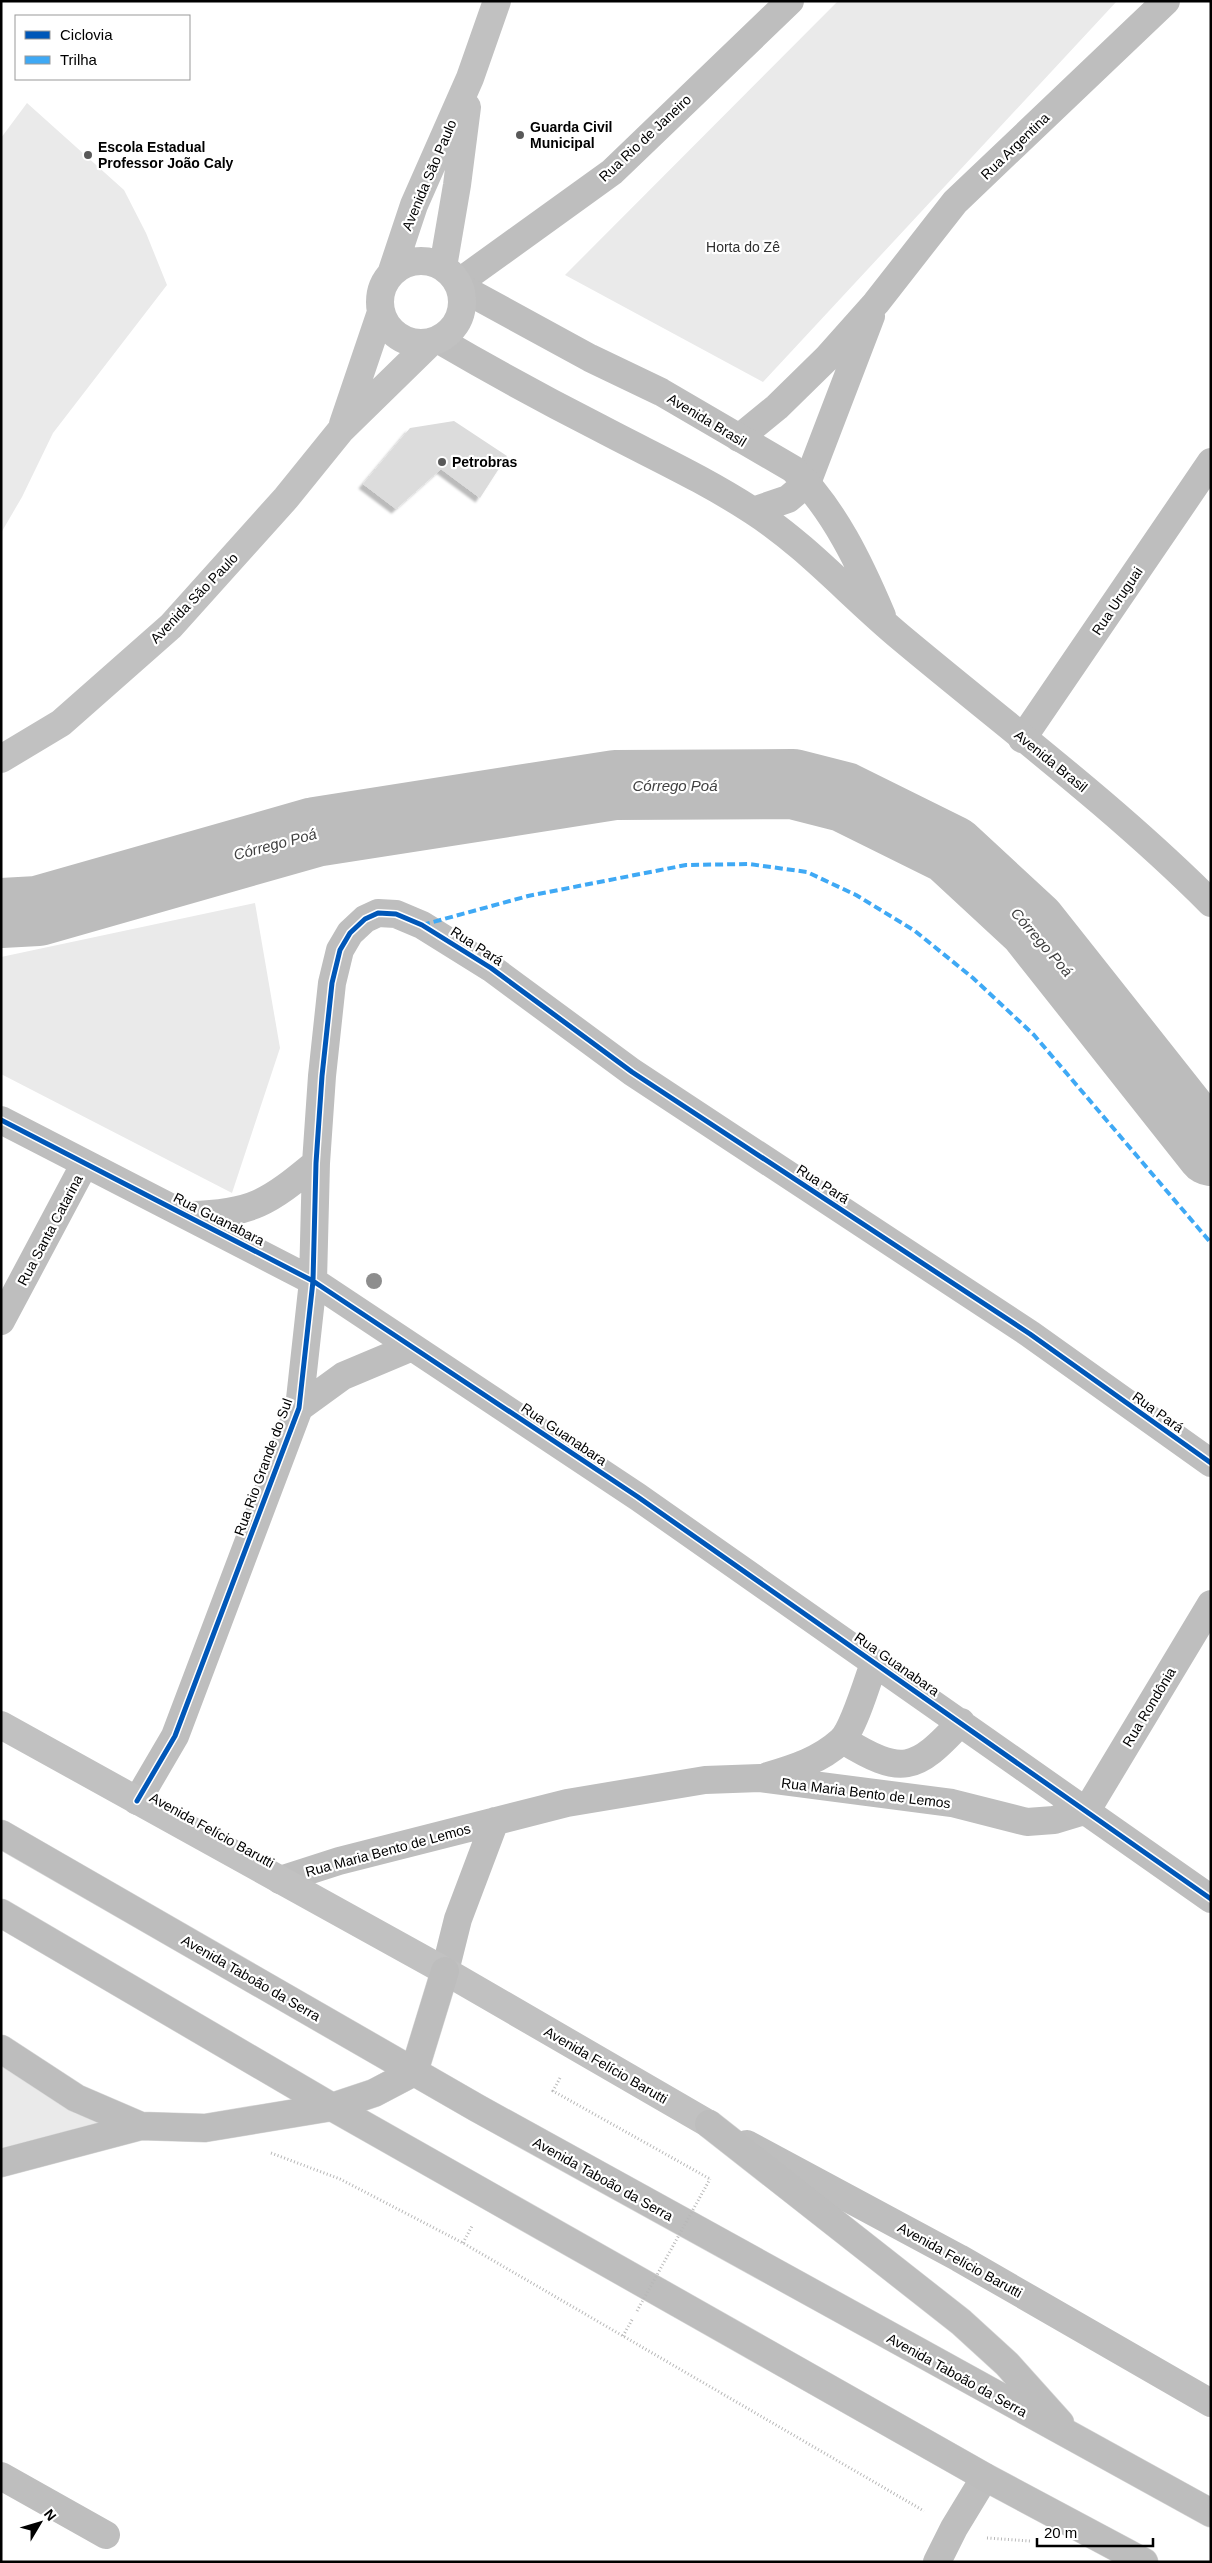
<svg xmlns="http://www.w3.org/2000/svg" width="1212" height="2563" font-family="Arial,sans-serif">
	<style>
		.green { fill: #eaeaea }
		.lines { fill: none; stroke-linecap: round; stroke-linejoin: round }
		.river { stroke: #bcbcbc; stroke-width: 70 }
		.building { fill: #dcdcdc; filter: url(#shadow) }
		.motorway-casing { stroke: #dbdbdb; stroke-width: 29 }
		.path { stroke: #b8b8b8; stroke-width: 3; stroke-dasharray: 1 2.5; stroke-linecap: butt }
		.minor { stroke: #bebebe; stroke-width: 28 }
		.tertiary { stroke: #bebebe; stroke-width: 28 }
		.secondary { stroke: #c1c1c1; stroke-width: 28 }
		.motorway { stroke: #bdbdbd; stroke-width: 28 }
		.path-bridge { stroke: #b8b8b8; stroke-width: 3; stroke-dasharray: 1 2.5; stroke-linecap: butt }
		.quiet { stroke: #3fa9f5; stroke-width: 4; stroke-dasharray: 8 4; stroke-linecap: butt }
		.cycleway-casing { stroke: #fff; stroke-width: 8 }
		.cycleway { stroke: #0057b8; stroke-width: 5 }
		.tree { fill: #8d8d8d }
		.poi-dot { fill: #595959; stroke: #fff; stroke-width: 2 }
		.labels { text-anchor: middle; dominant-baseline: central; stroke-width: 4.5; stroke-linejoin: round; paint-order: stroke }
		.poi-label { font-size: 14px; font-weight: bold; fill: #000; stroke: #fff; text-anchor: start }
		.street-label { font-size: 14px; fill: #000; stroke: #fff }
		.park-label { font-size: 14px; fill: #2f2f2f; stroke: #fff }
		.water-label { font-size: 15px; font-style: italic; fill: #404040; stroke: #fff }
	</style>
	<defs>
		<filter id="shadow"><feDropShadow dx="-4.5" dy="4.5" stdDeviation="1" flood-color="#0004"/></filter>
	</defs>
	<rect width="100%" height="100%" fill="#fff"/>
	<!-- green -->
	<path class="green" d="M838,1h279l-354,381 -198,-107z
		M27,103l97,87 22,43 21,52 -114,148 -31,64 -21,36v-395z
		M255,903l25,145 -48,145 -231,-119v-117z
		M1,2063l19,15 57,36 28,8 -104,30z"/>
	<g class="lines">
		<!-- river -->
		<path class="river" d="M1,913l37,-2 277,-79 300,-47 178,-1 51,13 107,53 81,75 179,226"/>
	</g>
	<!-- building -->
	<path class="building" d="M454,421l53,35 -27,42 -39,-29 -45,40 -33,-25 47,-56z"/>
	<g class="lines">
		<defs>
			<path id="motorway" d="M1,1834l476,274 734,405
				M1,1913l331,194 653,370 159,85
				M1,2049l75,49 65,28
				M709,2124l252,198 46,42 53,59
				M1,2163l140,-37 64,2 127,-21 42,-14 40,-21 31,-101"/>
		</defs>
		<!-- motorway casing -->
		<use href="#motorway" class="motorway-casing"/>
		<!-- path -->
		<path class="path" d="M560,2078l-7,13 157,88
			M271,2153l69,26 123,64 461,268
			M463,2243l9,-17
			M623,2336l10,-18
			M987,2538l43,3"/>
		<!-- minor -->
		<path class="minor" d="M458,283l154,-111 178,-171
			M739,438l38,-31 50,-49 49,-55 79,-101 211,-201
			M807,483l64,-167
			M1022,739l189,-277
			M1,1120l312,161 325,216 573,402
			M190,1215c62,-1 79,-13 126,-52
			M1,1321l83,-156
			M299,1408l44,-32 69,-29
			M843,1740c59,36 72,32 118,-18
			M768,1776c27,-8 52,-16 73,-35 12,-11 27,-61 33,-78
			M137,1801l38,-65 124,-328 14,-127 3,-118 6,-87 10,-93 8,-33 10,-17 15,-14 13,-6 18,1 26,11 69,43 141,104 398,262 181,129
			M1087,1810l124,-206
			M280,1880l59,-19 228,-58 138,-23 55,-2 192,25 75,19 27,-2 33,-10
			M445,1971l13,-52 37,-98
			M747,2144l212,114 252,145
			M1,2476l105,59
			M937,2562l17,-34 31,-51"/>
		<!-- tertiary -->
		<path class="tertiary" d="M460,287l130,71 71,34 132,77c41,40 67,95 89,147
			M439,340c53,31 106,60 161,88 51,27 104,51 153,83 54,35 97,84 146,125 105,88 215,170 312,267
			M753,511l35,-12 19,-16"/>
		<!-- secondary -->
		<path class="secondary" d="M380 302a41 41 0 1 1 82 0a41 41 0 1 1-82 0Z
			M443,267l14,-82 10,-78
			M391,274l23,-69 56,-127 27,-77
			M343,424l38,-112
			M1,759l60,-36 110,-97 115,-128 55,-68 89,-87
			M1,1725l444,246 264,153"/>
		<!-- motorway -->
		<use href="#motorway" class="motorway"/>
		<!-- path-bridge -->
		<path class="path-bridge" d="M637,2311l73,-132"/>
		<!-- quiet -->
		<path class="quiet" d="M422,925l106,-29 158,-31 63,-1 58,8 49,23 59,36 58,47 61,57 177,208"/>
		<defs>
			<path id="cycleway" d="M1,1120l312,161 325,216 573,402
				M137,1801l38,-65 124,-328 14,-127 3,-118 6,-87 10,-93 8,-33 10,-17 15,-14 13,-6 18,1 26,11 69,43 141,104 398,262 181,129"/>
		</defs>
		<!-- cycleway casing -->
		<use href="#cycleway" class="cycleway-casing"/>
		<!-- cycleway -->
		<use href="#cycleway" class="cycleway"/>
	</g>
	<!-- trees -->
	<circle class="tree" cx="374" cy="1281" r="8"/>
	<!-- markers -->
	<g class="poi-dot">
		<circle cx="520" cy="135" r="5"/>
		<circle cx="88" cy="155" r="5"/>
		<circle cx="442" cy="462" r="5"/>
	</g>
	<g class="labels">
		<!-- poi labels -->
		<g class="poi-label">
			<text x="530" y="127">Guarda Civil<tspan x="530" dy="16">Municipal</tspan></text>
			<text x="98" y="147">Escola Estadual<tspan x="98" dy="16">Professor João Caly</tspan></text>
			<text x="452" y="462">Petrobras</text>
		</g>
		<!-- street labels -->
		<g class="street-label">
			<text transform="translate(645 138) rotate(-43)">Rua Rio de Janeiro</text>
			<text transform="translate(1015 146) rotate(-44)">Rua Argentina</text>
			<text transform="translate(429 175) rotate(-67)">Avenida São Paulo</text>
			<text transform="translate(707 420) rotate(31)">Avenida Brasil</text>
			<text transform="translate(194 598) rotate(-46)">Avenida São Paulo</text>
			<text transform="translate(1117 601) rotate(-56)">Rua Uruguai</text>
			<text transform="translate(1051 761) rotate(39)">Avenida Brasil</text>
			<text transform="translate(477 946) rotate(33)">Rua Pará</text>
			<text transform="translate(823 1184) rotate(33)">Rua Pará</text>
			<text transform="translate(219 1219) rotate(27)">Rua Guanabara</text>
			<text transform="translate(50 1230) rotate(-62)">Rua Santa Catarina</text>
			<text transform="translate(1158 1412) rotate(36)">Rua Pará</text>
			<text transform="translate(564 1434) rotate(34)">Rua Guanabara</text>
			<text transform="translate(263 1467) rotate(-70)">Rua Rio Grande do Sul</text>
			<text transform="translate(897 1664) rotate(35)">Rua Guanabara</text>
			<text transform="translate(1149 1707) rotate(-59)">Rua Rondônia</text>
			<text transform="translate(866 1793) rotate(7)">Rua Maria Bento de Lemos</text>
			<text transform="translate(212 1830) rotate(29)">Avenida Felício Barutti</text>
			<text transform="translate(388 1850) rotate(-15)">Rua Maria Bento de Lemos</text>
			<text transform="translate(251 1978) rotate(30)">Avenida Taboão da Serra</text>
			<text transform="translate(606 2065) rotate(30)">Avenida Felício Barutti</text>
			<text transform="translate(603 2179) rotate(29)">Avenida Taboão da Serra</text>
			<text transform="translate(960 2260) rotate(29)">Avenida Felício Barutti</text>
			<text transform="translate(957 2375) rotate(29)">Avenida Taboão da Serra</text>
		</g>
		<!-- park labels -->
		<g class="park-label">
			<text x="743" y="247">Horta do Zê</text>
		</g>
		<!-- water labels -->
		<g class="water-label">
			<text x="675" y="785">Córrego Poá</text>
			<text transform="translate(275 844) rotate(-15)">Córrego Poá</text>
			<text transform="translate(1042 942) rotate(49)">Córrego Poá</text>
		</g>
	</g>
	<!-- border -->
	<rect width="1212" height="2563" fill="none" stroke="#000000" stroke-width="5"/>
	<!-- legend -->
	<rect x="15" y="15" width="175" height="65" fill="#ffffff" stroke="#999999"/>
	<rect x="25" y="31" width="25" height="8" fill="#0057b8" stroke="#999999"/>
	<text x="60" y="40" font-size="15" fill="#000000">Ciclovia</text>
	<rect x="25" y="56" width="25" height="8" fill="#3fa9f5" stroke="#999999"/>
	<text x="60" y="65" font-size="15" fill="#000000">Trilha</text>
	<!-- north arrow -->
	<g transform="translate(40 2523) rotate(52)" stroke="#ffffff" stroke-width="4" paint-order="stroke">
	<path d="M0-4L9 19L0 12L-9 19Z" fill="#000000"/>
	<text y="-8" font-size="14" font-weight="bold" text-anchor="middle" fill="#000000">N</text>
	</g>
	<!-- scale -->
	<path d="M1037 2538v8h116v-8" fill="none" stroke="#000000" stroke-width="2.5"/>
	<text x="1044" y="2538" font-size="15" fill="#000000" stroke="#ffffff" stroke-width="4" paint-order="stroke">20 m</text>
</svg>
